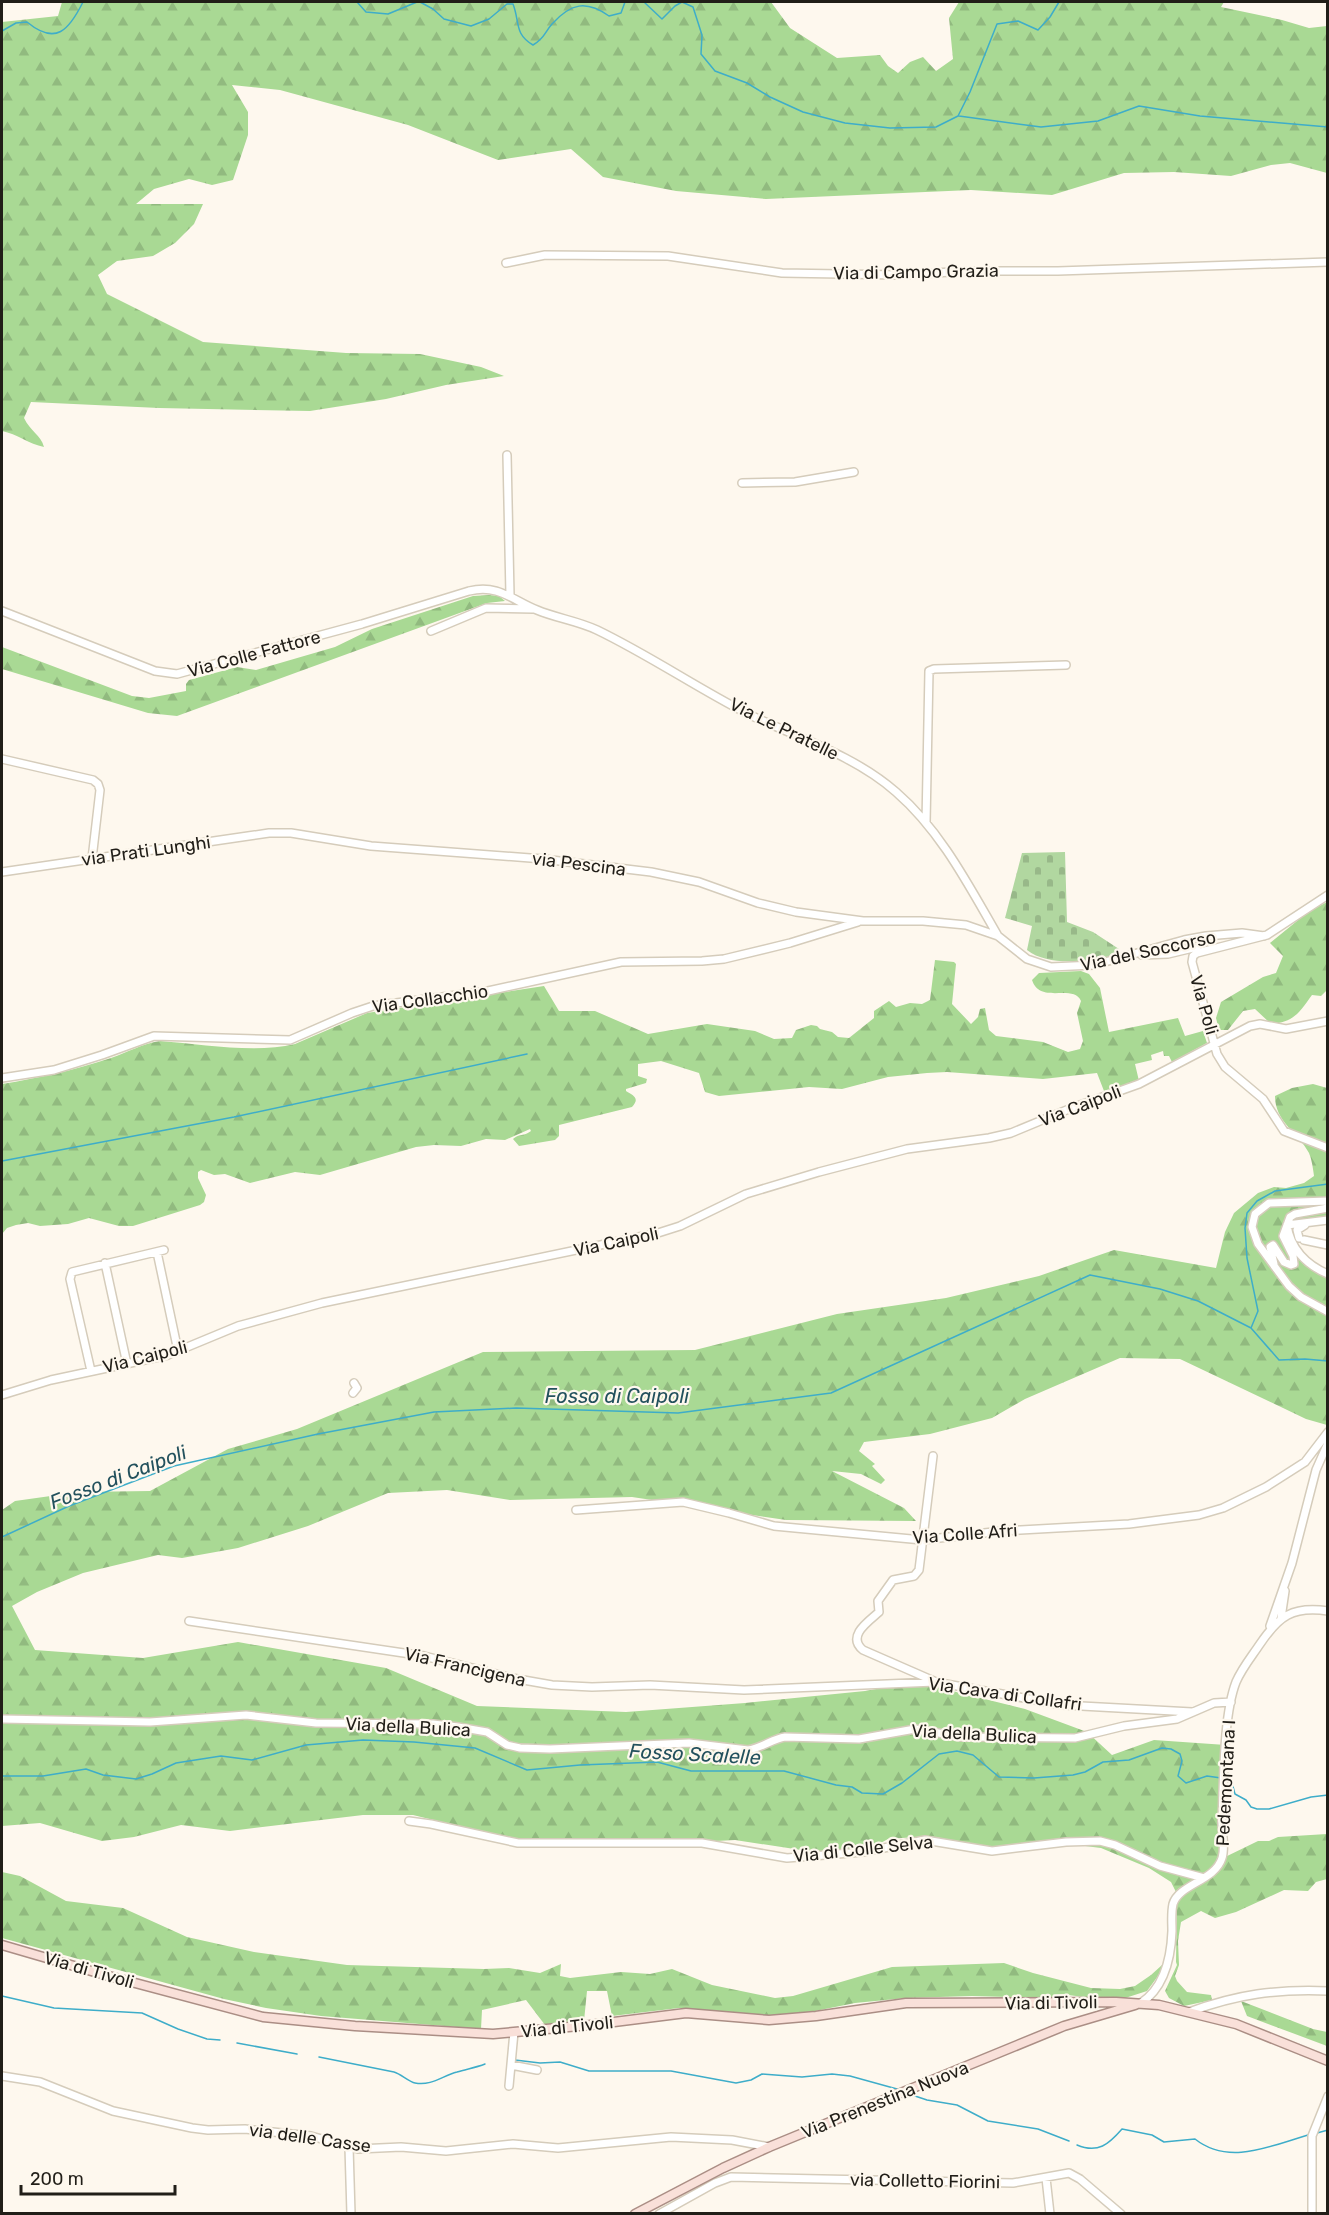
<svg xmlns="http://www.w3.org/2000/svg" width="1329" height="2215" font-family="Rubik,sans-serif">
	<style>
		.forest { fill: url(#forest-firs) }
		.cemetery { fill: url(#cemetery-stones) }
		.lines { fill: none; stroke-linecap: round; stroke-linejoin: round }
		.stream { stroke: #3eadc9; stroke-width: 1.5 }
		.minor-casing { stroke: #d5ccbb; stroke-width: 10 }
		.major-casing { stroke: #ab8e85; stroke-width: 11 }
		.minor { stroke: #fff; stroke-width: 7 }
		.major { stroke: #f9e0d9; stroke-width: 8 }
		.labels { text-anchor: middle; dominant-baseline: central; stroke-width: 4.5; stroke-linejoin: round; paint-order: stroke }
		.street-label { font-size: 18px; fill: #211e18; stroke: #fef8ee }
		.water-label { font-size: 20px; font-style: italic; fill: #23515d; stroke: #fef8ee }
	</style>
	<defs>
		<pattern id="forest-firs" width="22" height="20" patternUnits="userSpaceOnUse" patternTransform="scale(1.5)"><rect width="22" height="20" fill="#a9d994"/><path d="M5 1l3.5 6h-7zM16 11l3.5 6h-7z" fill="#91ba7f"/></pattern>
		<pattern id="cemetery-stones" width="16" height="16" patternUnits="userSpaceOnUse" patternTransform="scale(1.5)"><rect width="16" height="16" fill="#b1d7a0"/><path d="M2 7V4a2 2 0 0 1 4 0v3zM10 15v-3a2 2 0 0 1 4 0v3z" fill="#98b889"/></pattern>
	</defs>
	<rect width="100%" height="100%" fill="#fef8ee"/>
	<!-- forest -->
	<path class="forest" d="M62,2h709l19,26 47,30 43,-3 8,11 10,7 12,-11 13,-5 13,14 17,-12 -4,-41 10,-16h265l-3,5 61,13 27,8 18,-2v147l-37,-10 -19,2 -40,11 -57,-4 -50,1 -72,22 -81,-5 -205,9 -90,-8 -73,-14 -32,-28 -73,11 -90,-35 -128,-35 -48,-5 16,27v23l-15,45 -21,5 -23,-6 -35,10 -18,15h67l-9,20 -19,19 -22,13 -36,5 -19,14 9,19 96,48 143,11 74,1 61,13 23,9 -58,9 -60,14 -76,12 -151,-3 -128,-6 -7,16c6,13 17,17 20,29 -15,-3 -27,-13 -42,-16v-409l56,-6z
		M489,595l10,1 6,5 -18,2 -310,113 -29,-3 -146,-44v-22l130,49 17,2 37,-7v-7l3,-4 48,-13 19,3 79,-23 37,-18 101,-33z
		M1327,902v88l-6,6 -9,-1c-13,18 -18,27 -41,29l-16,-15 -12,2 -15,19h-9l-3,-12 5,-16 42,-25 13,-4 7,-17 -13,-13 38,-31z
		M935,960l19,2 2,2 -4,40 19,20 7,-7 2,-8 5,-1 4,22 7,6 47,6 25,10 12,-3 3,-8 -6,-28 4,-12c-8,-18 -41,4 -49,-21l7,-7 42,-2 8,3 11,14 9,44 69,-14 7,18 18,-5 4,12 -35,19 -3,-6h-5l-1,-5 -12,4 1,5 -17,4 4,17 -35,10 -7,-18 -54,6 -96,-7 -20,1 -39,4 -46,12 -33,-2 -90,9 -14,-4 -6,-19 -38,-12 -23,3v12l9,3 -1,4 -20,6v2c8,5 14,7 6,16l-73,18v11l-4,4 -36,6 -6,-7c5,-5 12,-3 18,-8l-1,-2 -25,11 -19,-1 -25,7 -27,-1 -18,2 -96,28 -25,-3 -45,11 -25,-9 -11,1 -13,-5 -3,2v6l8,17 -2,7 -4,3 -67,21h-14l-30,-8 -21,6 -28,2 -12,-3 -12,2 -9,3 -5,6v-150c37,-6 73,-14 109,-26 17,-6 31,-14 49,-17 43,3 94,13 135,3l72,-31 177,-27 15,25h36l53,23 59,-10 48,7 19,8 18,-1 4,-8 15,-5 6,1 3,3 12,3 6,5 11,1 25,-20v-7l15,-10 7,6 14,-4 12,1 8,-4z
		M1313,1084l14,4v129l-40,9 6,19 34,29v151l-21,-6 -126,-60 -60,-1 -95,41 -33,19 -62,16 -66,8 -5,9 16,13 -3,2 13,14 -4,4 -20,-10 -29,-3 72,37 12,13 -130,-1 -154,-23 -122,3 -63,-10 -59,3 -80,33 -70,22 -56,10 -24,-3 -75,18 -46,19 -25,14 23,44 108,8 95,-16 148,26 91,38 149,6 119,-9 120,-12 51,-9 109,27 62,23 25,23 42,-15 72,5 -5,114 37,-18h11l9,-4 49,-3v45l-11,3 -8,9 -24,-1 -48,22 -21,6 -14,-7 -20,11 -3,19 1,24 -4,11 2,5 10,11 24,3 1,5 -28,6 -15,-8 -4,-7 12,-26 -1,-3 1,-68 -6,-12 -22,-14 -48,-20 -24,-3 -73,6 -74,-15 -42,3 -35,19 -118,-18 -38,2 -49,6 -62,-3 -100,-8 -32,-12 -41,-10h-50l-133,16 -49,-6 -47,12 -32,4 -62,-18 -38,3v-316l13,-9 64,-9 71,-1 78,-42 69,-20 186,-77 212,-2 142,-36 109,-16 93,-22 75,-26 102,18 9,-36 9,-19 24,-20 16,-6 12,1 18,-5 10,-7c-1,-7 -2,-16 -5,-23 -11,-21 -34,-31 -34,-57l17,-8z
		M2,1872l18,4 46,25 57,7 64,29 67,15 93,13 137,4 25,-1 31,5 21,-9 -1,12 10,2 51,-6 29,2 22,-5 40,16 63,13 18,-2 99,-29 112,-4 29,10 58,15 29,1 15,-3 16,-11 11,-10h4l-19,26 -28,9h-10l-41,-5 -19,3 -77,-2 -66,2 -51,5 -60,12 -30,1 -86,-8 -67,8 -5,-25h-20l-3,30 -39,4 -19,-25 -44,10 -1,19 -160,-13 -55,-8 -42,-9 -222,-61z
		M1241,2001l72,28 14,3v14l-80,-30z"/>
	<!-- cemetery -->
	<path class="cemetery" d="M1065,852l2,70 26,10 26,17 -3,7c-26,4 -66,12 -89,-6l5,-24 -27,-8 17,-65z"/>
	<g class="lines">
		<!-- stream -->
		<path class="stream" d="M357,2l9,10 22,2 29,-12
			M420,2l13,7 11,10 27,7 18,-7 18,-15h6c7,18 1,30 20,41 12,-7 11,-12 19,-21 19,-21 34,-24 57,-8l12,-3 4,-11
			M644,2l18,17 13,-13 7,-4 11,5 9,28 -1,19 14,17 32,12 23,14 33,15 42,11 45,5 46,-1 22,-11 12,-24 27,-68 21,-3 20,9 12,-13 9,-15
			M2,31l14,-8 11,-1c29,24 42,8 56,-20
			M959,116l82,11 57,-6 41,-15 61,10 128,11
			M2,1161l232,-44 293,-63
			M1251,1328l28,32 26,-1 23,2
			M2,1537l67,-31 105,-40 144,-32 116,-22 82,-4 162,5 153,-20 259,-118 70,14 38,12 53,27 7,-17 -11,-53 -2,-30 2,-15 10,-12 18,-10 53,-7
			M2,1776h41l43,-7 17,6 33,4 16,-5 24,-11 45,-7 31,4 54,-15 57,-5 51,2 61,6 52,22 53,-5 77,-3 34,9h93l52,14 16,2 10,6 21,1 19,-11 37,-29 18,-3 16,4 26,22 35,1 39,-3 12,-3 18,-10 26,-2 33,-12 9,1 9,5 2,7 -4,15 8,7 21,-7 14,2
			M1225,1780l7,3 3,11 11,6 5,7 6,2h12l42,-12 17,-2
			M2,1996l52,12 88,5 36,16 29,10 13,1
			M237,2043l60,11
			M319,2057l75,15c7,2 15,10 21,11 17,3 27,-7 42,-11 9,-3 18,-4 28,-8
			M515,2060l25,3 20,-1 29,9h82l65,12 15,-3 11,-6 40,3 30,-3 18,2 47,13
			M909,2094l18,6 30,5 31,16 50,8 31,12
			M1317,2133l11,-3
			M1077,2145c21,9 32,-1 45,-16l30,6 12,7 31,-3c34,27 75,7 113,-4"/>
		<defs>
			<path id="minor" d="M506,263l39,-8 123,1 114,17 117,2 70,-4h89l270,-9
				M507,455l3,140
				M742,483l53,-1 59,-10
				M2,611l153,60 22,3 185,-50 107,-33c30,-7 43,9 68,19 19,8 41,11 60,20 52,25 100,58 151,84 50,24 106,41 148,78 45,39 73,94 102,144
				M431,631l55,-23 47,1
				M2,759l91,21 5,4 2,6 -8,69
				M926,823l3,-152 5,-2 132,-4
				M2,872l267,-39h22l80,13 172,13 108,13 48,10 59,21 38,9 67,9h60l43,4 32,11 29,23 24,8 43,-2 90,-25 22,-4 36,-3 22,3
				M1328,895l-61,40 -70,18 -4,3 -1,6 25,92 8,13 38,32 21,32 44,17
				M1142,955l26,-1 25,-6 4,1 1,3
				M2,1078l52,-8 48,-15 52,-19 136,4 62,-27 21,-7 115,-15 133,-29 81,-1 22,-2 66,-16 68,-21
				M1328,1201l-59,2 -14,11 -3,13 6,17 31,42 12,11 27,15
				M1287,1225c3,23 19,40 41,49
				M1287,1225l41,-5
				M1299,1238l-2,-8 8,-5
				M1304,1240l24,5
				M157,1252l21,99
				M105,1263l22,101
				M1274,1264l-4,-17 3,-2 11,17 7,3 3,-1 -1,-8 -10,-20 7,-19 5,-3 33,-6
				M91,1371l-21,-92 2,-7 92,-22
				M353,1393l4,-5 -3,-5
				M2,1395l49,-15 117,-25 70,-29 84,-23 336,-70 22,-7 66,-32 73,-22 88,-23 82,-11 22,-5 58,-24 70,-25 111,-58 10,-2 26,5 42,-8
				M933,1456l-14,114 -5,6 -21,4 -15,21 1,11c-10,9 -33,24 -16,38l71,31
				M576,1510l107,-8 46,11 45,13 148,14 80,-9 127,-7 70,-9 24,-7 43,-21 39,-25 23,-30
				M1281,1618l4,-27
				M189,1621l235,35 88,22 40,7 40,2 58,-2 94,5 191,-8 128,23 129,7
				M1270,1626l22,-63 24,-93 12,-27
				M2,1719l148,3 96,-7 70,8 117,1 25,3 29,5 20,13 13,3 30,1 139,-6 59,7c14,-2 24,-11 37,-13l74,2 56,-10 47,8 113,1 49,-12 53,-7 37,-16 17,-1
				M409,1821l22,3 87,19h184l85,15 76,-6 62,-12 67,11 74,-9 34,-1 15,4 45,21 44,12
				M1141,2003c24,-16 30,-45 31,-72 0,-9 -1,-18 1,-27 6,-20 42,-23 49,-46 4,-12 -1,-27 0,-40 2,-38 1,-102 14,-136 6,-14 16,-26 24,-38 19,-28 32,-38 68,-33
				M1189,2012c49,-18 87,-23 139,-21
				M511,2065l26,5
				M2,2076l38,6 73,29 79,17 16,2 37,-1 66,7 47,13 43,-2 45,4 67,-7 45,4 113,-11 61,3 37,7
				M509,2086l5,-54
				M349,2147l2,67
				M1046,2178l4,36
				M659,2214l56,-31 16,-6 282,6 56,-10 11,6 41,35
				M1312,2214v-78l16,-40"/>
			<path id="major" d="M2,1945l103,30 158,42 92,9 138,8 97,-9 96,-12 83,7 47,-4 90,-13 210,-1 43,3 77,19 92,37
				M635,2214l88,-46 46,-21 295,-121 71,-21"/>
		</defs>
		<!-- minor casing -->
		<use href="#minor" class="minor-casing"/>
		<!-- major casing -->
		<use href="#major" class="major-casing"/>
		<!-- minor -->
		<use href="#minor" class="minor"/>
		<!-- major -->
		<use href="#major" class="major"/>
	</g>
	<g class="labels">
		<!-- street labels -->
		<g class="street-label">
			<text transform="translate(916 272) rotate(-1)">Via di Campo Grazia</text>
			<text transform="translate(254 654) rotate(-15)">Via Colle Fattore</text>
			<text transform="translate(784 729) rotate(26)">Via Le Pratelle</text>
			<text transform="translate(146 851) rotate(-8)">via Prati Lunghi</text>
			<text transform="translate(579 864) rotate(7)">via Pescina</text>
			<text transform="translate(1148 951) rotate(-12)">Via del Soccorso</text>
			<text transform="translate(430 999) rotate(-8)">Via Collacchio</text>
			<text transform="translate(1204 1005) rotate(74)">Via Poli</text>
			<text transform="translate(1080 1106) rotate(-21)">Via Caipoli</text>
			<text transform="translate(616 1242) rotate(-12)">Via Caipoli</text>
			<text transform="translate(145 1357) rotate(-14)">Via Caipoli</text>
			<text transform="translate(965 1534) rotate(-4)">Via Colle Afri</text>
			<text transform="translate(465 1667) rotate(13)">Via Francigena</text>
			<text transform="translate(1005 1694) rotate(8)">Via Cava di Collafri</text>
			<text transform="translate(408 1727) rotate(3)">Via della Bulica</text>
			<text transform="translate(974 1734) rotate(3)">Via della Bulica</text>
			<text transform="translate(1226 1783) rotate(-87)">Pedemontana I</text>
			<text transform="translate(863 1849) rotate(-6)">Via di Colle Selva</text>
			<text transform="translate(89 1970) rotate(16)">Via di Tivoli</text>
			<text transform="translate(1051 2003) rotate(-1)">Via di Tivoli</text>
			<text transform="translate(567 2027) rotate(-6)">Via di Tivoli</text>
			<text transform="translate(885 2100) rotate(-22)">Via Prenestina Nuova</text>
			<text transform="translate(310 2138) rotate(8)">via delle Casse</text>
			<text transform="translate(925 2181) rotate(1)">via Colletto Fiorini</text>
		</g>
		<!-- water labels -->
		<g class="water-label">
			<text x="617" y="1396">Fosso di Caipoli</text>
			<text transform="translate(118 1477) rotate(-21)">Fosso di Caipoli</text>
			<text transform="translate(695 1754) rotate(3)">Fosso Scalelle</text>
		</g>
	</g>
	<!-- border -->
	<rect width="1329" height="2215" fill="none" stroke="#211e18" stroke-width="6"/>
	<!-- scale -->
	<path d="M21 2185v9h154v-9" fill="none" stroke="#211e18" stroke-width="3"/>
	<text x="30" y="2185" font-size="18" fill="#211e18" stroke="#fef8ee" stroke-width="4.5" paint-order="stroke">200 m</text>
</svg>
